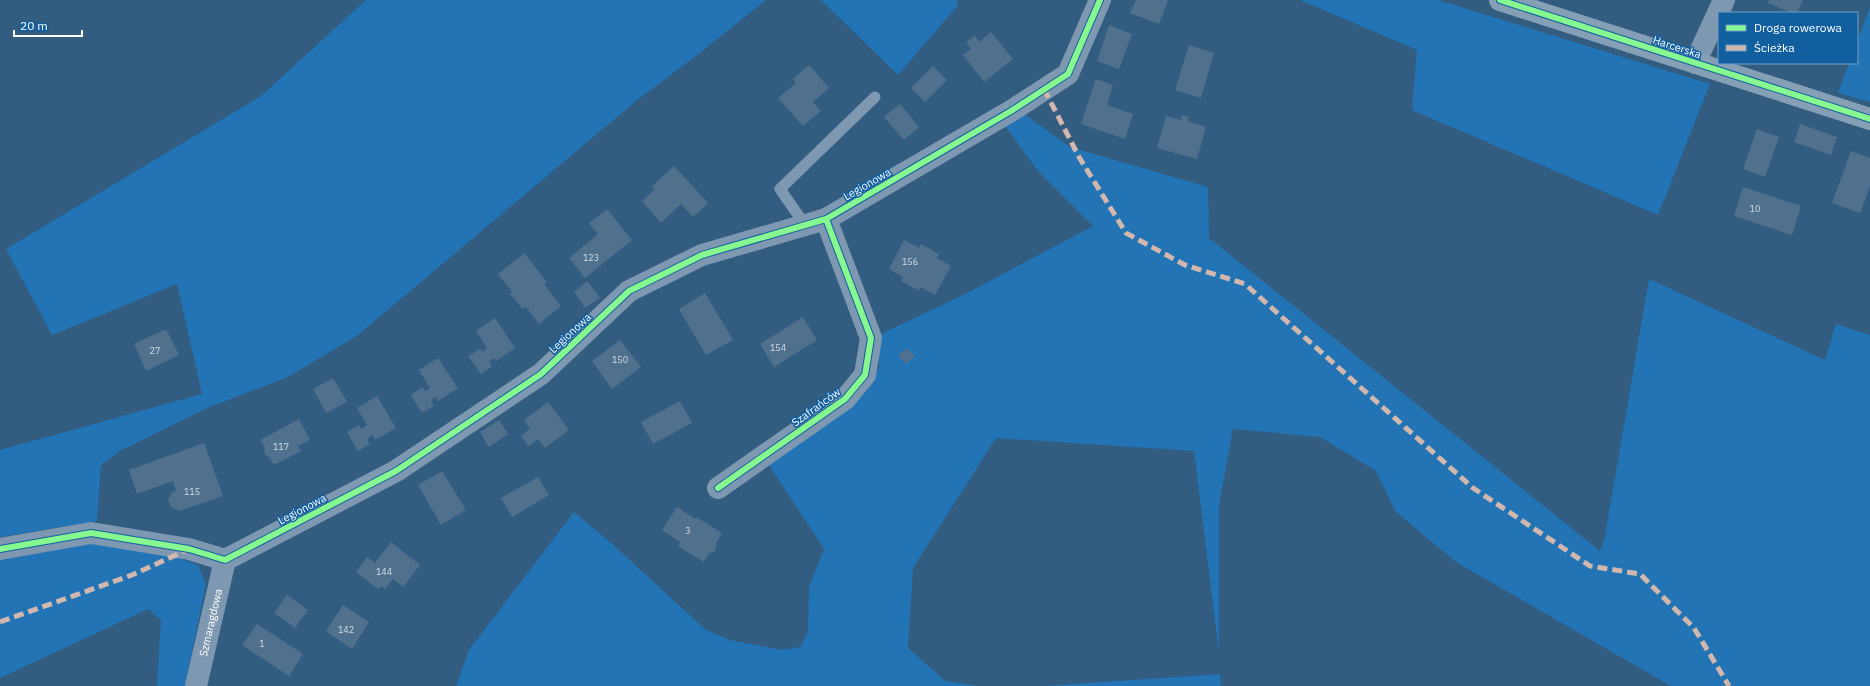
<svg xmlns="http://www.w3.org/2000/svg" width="1870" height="686" font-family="'IBM Plex Sans',sans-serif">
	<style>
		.green { fill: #2374b5 }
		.building { fill: #50718e }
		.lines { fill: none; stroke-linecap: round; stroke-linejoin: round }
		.lane { stroke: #7d98b0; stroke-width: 11 }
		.street { stroke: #7d98b0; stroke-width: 22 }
		.secondary { stroke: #859fb5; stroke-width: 22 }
		.quiet { stroke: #d1b7ad; stroke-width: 5; stroke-dasharray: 10 5; stroke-linecap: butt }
		.cycleway-casing { stroke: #125fa0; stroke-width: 8 }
		.cycleway { stroke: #87f88f; stroke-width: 6 }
		.labels { text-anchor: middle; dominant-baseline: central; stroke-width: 3; stroke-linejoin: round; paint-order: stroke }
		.number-label { font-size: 9px; fill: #d3dce3 }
		.street-label { font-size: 11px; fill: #fff; stroke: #125fa0 }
	</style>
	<rect width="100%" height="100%" fill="#325c80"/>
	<!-- green -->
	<path class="green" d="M366,0h400l-65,52 -65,49 -278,234 -70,42 -81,31 -87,43 -19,14 -4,56 -97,16v-87l202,-56 -25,-110 -125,51 -46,-86 255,-153z
		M821,0h136l1,5 -60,70z
		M1300,0h138l272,84 -52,131 -246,-105 5,-60z
		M1870,7v95l-32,-9 11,-30h8v-22z
		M1024,114l46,33 138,40 1,51 391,313 5,-15 44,-257 176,81 11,-36 34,11v351h-199l-215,-124 -61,-51 -19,-40 -56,-34 -87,-8 -14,76v148l-25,-202 -198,-13 -83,130 -5,80 37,33 34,5h-523l13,-36 105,-138 36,30 96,88 24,10 52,10 18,-3 8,-15 1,-45 15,-38 -55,-84 87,-69 23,-28v-33l88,-42 126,-67 -54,-54 -34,-46z
		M65,541l87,7 46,17 8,19 -21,102h-28l4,-66 -13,-11 -148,69v-119z
		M1220,674l1,12h-178z"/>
	<!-- building -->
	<path class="building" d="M1136,0h32l-9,24 -29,-11z
		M1769,0h34l-6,13h-5l-24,-10z
		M1109,25l23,9 -13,35 -22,-8z
		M991,32l22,27 -29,23 -21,-27 8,-6 -5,-7 9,-6 4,6z
		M1189,45l25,8 -13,45 -26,-8z
		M809,65l20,23 -16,14 8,9 -18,15 -25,-28 18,-15 -3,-4z
		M933,66l14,14 -22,22 -14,-14z
		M1096,79l17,6 -6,20 26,9 -8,25 -44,-15z
		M900,104l19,23 -15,13 -20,-23z
		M1182,115l7,2 -1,4 18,6 -9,32 -40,-11 9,-32 15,4z
		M1800,124l37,13 -6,18 -37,-13z
		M1757,129l22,8 -14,40 -22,-8z
		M1851,151l19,7v28l-10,27 -28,-10z
		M674,166l34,37 -15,14 -12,-13 -20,19 -19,-22 13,-12 -3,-3z
		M1743,187l58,19 -9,29 -58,-19z
		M607,209l25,31 -47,38 -16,-20 29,-24 -9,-11z
		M904,240l15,8 2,-4 18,10 -2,4 14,8 -16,29 -15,-8 -1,4 -18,-10 2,-4 -14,-8z
		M524,253l23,29 -3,2 17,22 -22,18 -13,-17 -3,2 -13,-15 2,-2 -14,-18z
		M587,281l13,17 -15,10 -11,-16z
		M705,293l28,47 -27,15 -27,-46z
		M803,317l14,23 -43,27 -14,-23z
		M495,318l20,30 -19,13 -2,-3 -5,3 3,5 -11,8 -13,-18 12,-7 2,3 5,-4 -11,-17z
		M166,329l13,26 -33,16 -12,-27z
		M620,340l21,27 -29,22 -20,-28z
		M907,348l8,8 -9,8 -8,-9z
		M438,358l20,30 -20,13 -2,-4 -5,3 3,6 -12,7 -11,-18 11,-8 3,4 5,-3 -11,-18z
		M333,378l14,24 -21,11 -13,-24z
		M377,396l19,32 -21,12 -2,-5 -6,4 3,5 -12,7 -11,-19 12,-7 2,4 6,-4 -10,-17z
		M680,401l12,22 -39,21 -12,-22z
		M548,402l21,28 -24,18 -7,-9 -10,7 -7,-10 9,-7 -6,-9z
		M299,419l11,21 -12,6 3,5 -27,14 -5,-8 -3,-1 -2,-5 1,-3 -5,-8z
		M499,420l9,14 -19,13 -9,-15z
		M204,443l19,53 -44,15 -8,-4 -3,-7 4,-8 4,-1 -3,-10 -36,13 -8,-24z
		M442,471l24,39 -25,15 -23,-40z
		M538,477l11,18 -37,22 -11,-19z
		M677,507l18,12 1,-2 26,16 -6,10v5l-2,4 -5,1 -5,9 -26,-16 2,-4 -18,-12z
		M391,542l29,23 -17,22 -10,-8 -8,10 -4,-3 -3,3 -22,-17 11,-15 8,6z
		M287,595l21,15 -13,18 -21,-15z
		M343,605l26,17 -17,27 -26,-18z
		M257,624l46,30 -14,22 -47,-31z"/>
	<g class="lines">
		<!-- lane -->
		<path class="lane" d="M805,225l-25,-36 95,-92"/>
		<!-- street -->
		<g class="street">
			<path d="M1695,63l29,-63"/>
			<path d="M718,488l127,-89 20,-24 6,-37 -45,-119"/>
			<path d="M0,549l91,-16 98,16 36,11 171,-89 145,-97 88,-83 73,-36 124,-36 185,-108 57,-37 32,-74"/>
			<path id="s1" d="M196,686l29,-126"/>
		</g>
		<!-- secondary -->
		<path class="secondary" d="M1500,0l370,119"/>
		<!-- quiet -->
		<path class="quiet" d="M1044,89l35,68 47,76 59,32 60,19 228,204 117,78 50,8 54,54 35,58
			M0,622l132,-47 55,-25"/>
		<defs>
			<path id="cycleway" d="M1500,0l370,119
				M718,488l127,-89 20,-24 6,-37 -45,-119
				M0,549l91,-16 98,16 36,11 171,-89 145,-97 88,-83 73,-36 124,-36 185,-108 57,-37 32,-74"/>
		</defs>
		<!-- cycleway casing -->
		<use href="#cycleway" class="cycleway-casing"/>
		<!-- cycleway -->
		<use href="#cycleway" class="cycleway"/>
	</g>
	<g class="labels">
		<!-- number labels -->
		<g class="number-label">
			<text x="1755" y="208">10</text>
			<text x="591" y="257">123</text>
			<text x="910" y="261">156</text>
			<text x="778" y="347">154</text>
			<text x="155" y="350">27</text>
			<text x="620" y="359">150</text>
			<text x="281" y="446">117</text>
			<text x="192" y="491">115</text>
			<text x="688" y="530">3</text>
			<text x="384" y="571">144</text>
			<text x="346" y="629">142</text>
			<text x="262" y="643">1</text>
		</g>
		<!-- street labels -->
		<g class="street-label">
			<text transform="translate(1677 47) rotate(18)">Harcerska</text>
			<text transform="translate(867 184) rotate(-30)">Legionowa</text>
			<text transform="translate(570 333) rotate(-43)">Legionowa</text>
			<text transform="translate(816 407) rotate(-36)">Szafrańców</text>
			<text transform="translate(302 509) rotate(-28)">Legionowa</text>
			<text stroke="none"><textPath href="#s1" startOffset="65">Szmaragdowa</textPath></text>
		</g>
	</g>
	<!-- legend -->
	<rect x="1718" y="12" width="140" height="52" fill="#125fa0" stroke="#719fc6"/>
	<rect x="1726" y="25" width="20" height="6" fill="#87f88f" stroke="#719fc6"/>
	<text x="1754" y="32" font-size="12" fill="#ffffff">Droga rowerowa</text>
	<rect x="1726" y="45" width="20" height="6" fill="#d1b7ad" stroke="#719fc6"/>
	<text x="1754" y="52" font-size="12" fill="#ffffff">Ścieżka</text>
	<!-- scale -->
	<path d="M14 30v6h68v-6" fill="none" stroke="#ffffff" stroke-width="2"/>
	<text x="20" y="30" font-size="12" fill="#ffffff" stroke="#125fa0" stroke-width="3" paint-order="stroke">20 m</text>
</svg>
